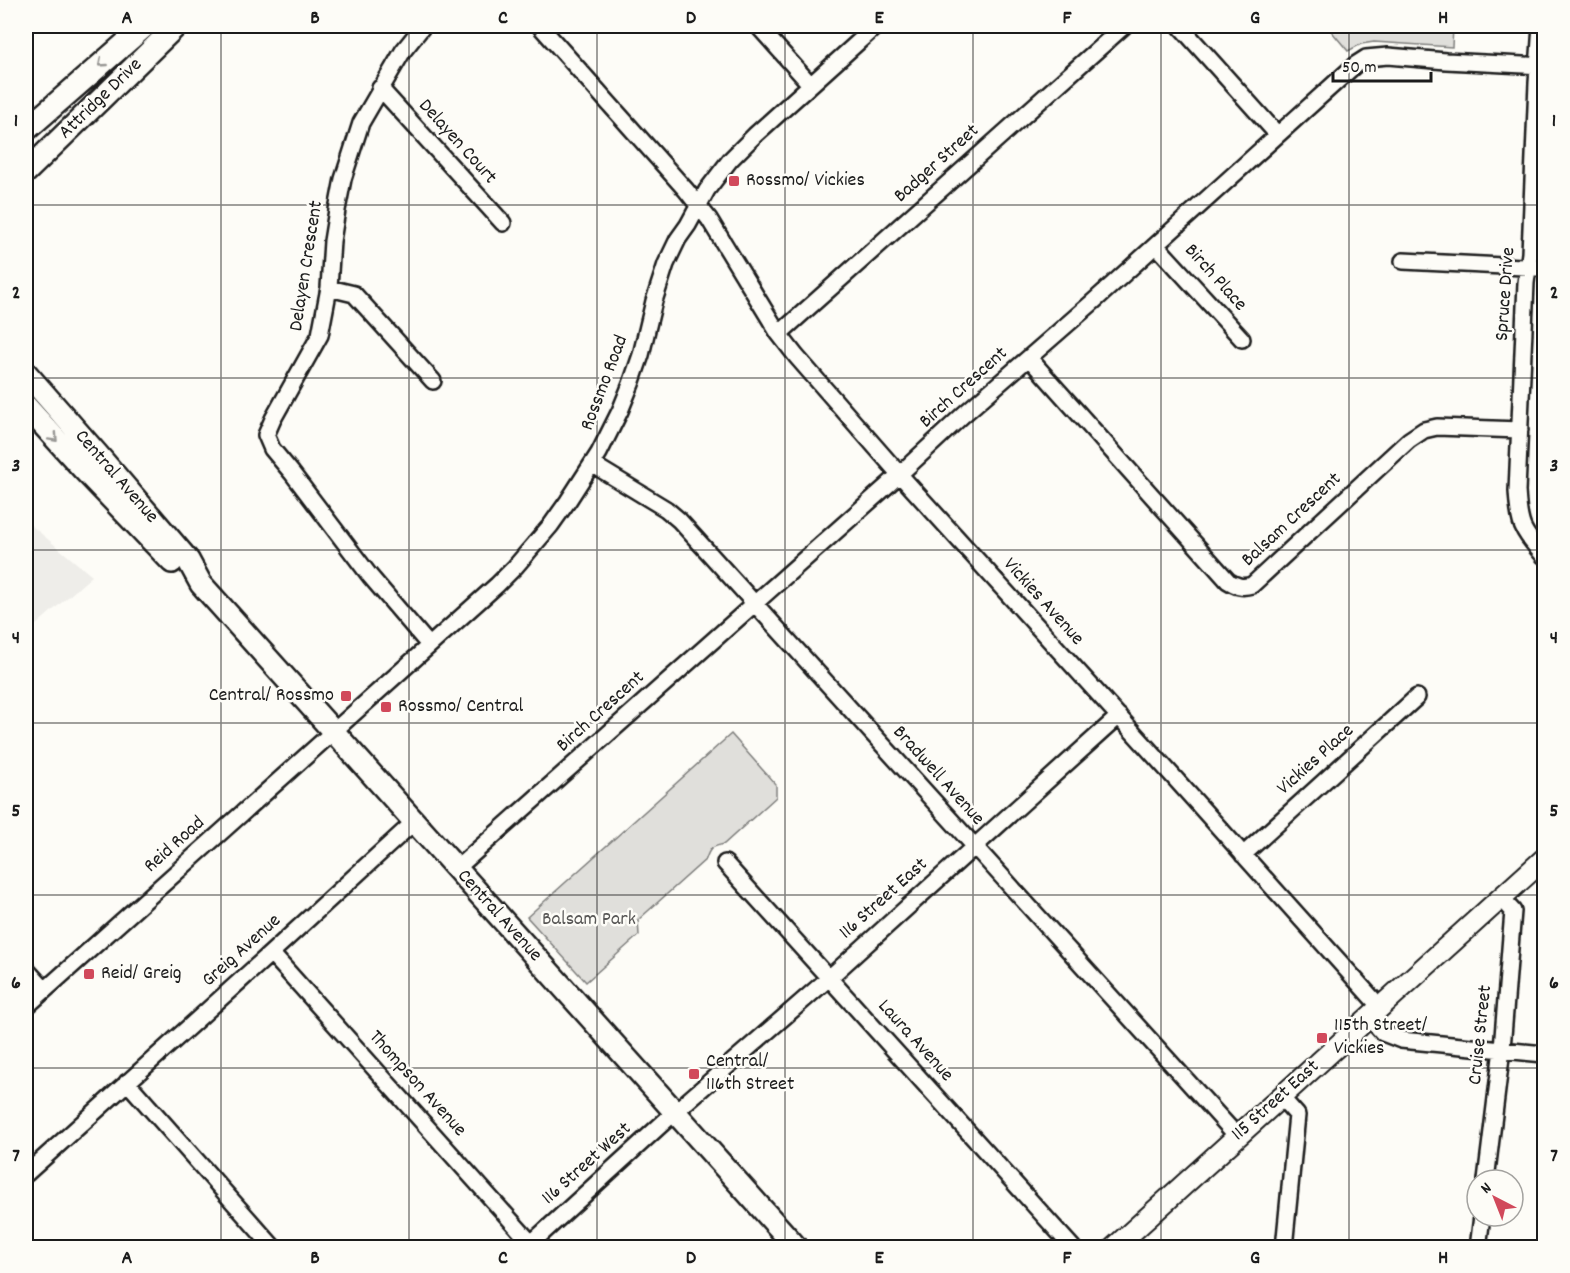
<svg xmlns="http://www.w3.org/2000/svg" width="1570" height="1273" font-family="Dekko,sans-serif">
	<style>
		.built { fill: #eeede9 }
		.green { fill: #e0dfdb; stroke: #7e7e7c; stroke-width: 1.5 }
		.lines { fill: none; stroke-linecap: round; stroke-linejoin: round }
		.minor-casing { stroke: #1c1c1c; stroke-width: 20 }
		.tertiary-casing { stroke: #1c1c1c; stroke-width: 24 }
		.secondary-casing { stroke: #1c1c1c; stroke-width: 26 }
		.minor { stroke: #fdfcf7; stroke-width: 15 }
		.tertiary { stroke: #fdfcf7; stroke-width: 20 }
		.secondary { stroke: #fdfcf7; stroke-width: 21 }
		.oneway { stroke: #989794 }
		.grid { fill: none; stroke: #1c1c1c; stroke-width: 1.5; stroke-opacity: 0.55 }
		.poi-dot { fill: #d1495b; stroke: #fdfcf7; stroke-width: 2 }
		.labels { text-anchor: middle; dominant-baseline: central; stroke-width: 5; stroke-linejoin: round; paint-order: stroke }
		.street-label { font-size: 20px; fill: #1c1c1c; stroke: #fdfcf7 }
		.poi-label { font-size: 20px; fill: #1c1c1c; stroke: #fdfcf7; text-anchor: start }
		.park-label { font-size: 20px; fill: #575655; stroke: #fdfcf7 }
		.neatline { fill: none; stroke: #1c1c1c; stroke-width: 2 }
		.grid-label { font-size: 20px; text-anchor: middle; font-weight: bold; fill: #1c1c1c }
	</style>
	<rect width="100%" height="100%" fill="#fdfcf7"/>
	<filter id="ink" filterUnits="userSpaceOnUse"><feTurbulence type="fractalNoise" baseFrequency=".0167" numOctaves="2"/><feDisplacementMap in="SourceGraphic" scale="12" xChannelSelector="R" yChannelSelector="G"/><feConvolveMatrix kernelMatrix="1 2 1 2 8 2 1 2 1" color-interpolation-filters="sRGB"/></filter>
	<g filter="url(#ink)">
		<!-- built -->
		<path class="built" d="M26,521l66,55 -56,49 -10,-4z"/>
		<!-- green -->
		<path class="green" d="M1327,26h126l-1,21 -78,-5 -13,2 -13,7z
			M731,734l45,51v12l-52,47c-12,3 -14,3 -18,15l-68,61 1,15 -53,47 -59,-65z"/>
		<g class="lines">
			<defs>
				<path id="minor" d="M423,26l-20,25 -42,72 -18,56 -6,31 -5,31 -3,47 -9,47 -47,84 -7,16 6,14 20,24 78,103 59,69
					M540,26l146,164 23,29 70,115 17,22 104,119 271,299 209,233
					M758,26l52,58
					M1180,26l97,108
					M1541,26l-4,57 -7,170 -4,30 -9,208c2,34 4,39 27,65
					M380,88l123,135
					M1156,245l86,94
					M1403,261l141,7
					M329,288l25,6 79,87
					M779,334l345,-308
					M1029,358l199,223c8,5 14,7 24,4l157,-145 15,-10 13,-3 83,3
					M592,464l74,45 13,11 558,616
					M1243,855l174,-158
					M725,863l348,385
					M456,869l432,-384 75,-70 131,-114 261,-236 11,-7 22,-2 58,5 98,5
					M271,953l260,290
					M26,969l19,21
					M26,1007l471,-422 18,-18 36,-42 17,-24 31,-48 21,-42 11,-27 10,-29 13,-54 12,-37 12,-25 10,-14 19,-35 23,-30 25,-25 121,-109
					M1369,1017l14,16 18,7 143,14
					M127,1082l147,166
					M1281,1097l16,18 -13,133
					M26,1174l245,-221 143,-131
					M1486,1180l16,-131 11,-138 -12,-13
					M526,1248l150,-137 153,-133 290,-262
					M1478,1248l4,-32"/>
				<path id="tertiary" d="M1114,1248l430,-389"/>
				<path id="secondary" d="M26,130l119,-104
					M26,172l150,-146
					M26,373l72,82 90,105 13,24 596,664
					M26,406l57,63 89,93"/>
			</defs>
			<!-- minor casing -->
			<use href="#minor" class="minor-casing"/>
			<!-- tertiary casing -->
			<use href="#tertiary" class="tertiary-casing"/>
			<!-- secondary casing -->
			<use href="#secondary" class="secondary-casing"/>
			<!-- minor -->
			<use href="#minor" class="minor"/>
			<!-- tertiary -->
			<use href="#tertiary" class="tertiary"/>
			<!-- secondary -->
			<use href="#secondary" class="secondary"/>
		</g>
		<!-- one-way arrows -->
		<defs><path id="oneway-chevron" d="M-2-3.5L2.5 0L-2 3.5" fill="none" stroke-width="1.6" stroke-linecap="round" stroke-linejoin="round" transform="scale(1.5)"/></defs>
		<g class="oneway">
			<use href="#oneway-chevron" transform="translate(102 63) rotate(139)"/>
			<use href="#oneway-chevron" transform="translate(54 438) rotate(47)"/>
		</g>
	</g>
	<!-- grid -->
	<path class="grid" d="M221,26v1222M409,26v1222M597,26v1222M785,26v1222M973,26v1222M1161,26v1222M1349,26v1222M26,205h1518M26,378h1518M26,550h1518M26,723h1518M26,895h1518M26,1068h1518"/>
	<!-- markers -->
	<g class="poi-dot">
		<rect x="728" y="175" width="12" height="12" rx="3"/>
		<rect x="340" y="690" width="12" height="12" rx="3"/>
		<rect x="380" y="701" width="12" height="12" rx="3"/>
		<rect x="83" y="968" width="12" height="12" rx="3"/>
		<rect x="1316" y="1032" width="12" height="12" rx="3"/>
		<rect x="688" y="1068" width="12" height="12" rx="3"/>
	</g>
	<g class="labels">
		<!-- street labels -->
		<g class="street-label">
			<text transform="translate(101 99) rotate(-44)">Attridge Drive</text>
			<text transform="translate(457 142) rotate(48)">Delayen Court</text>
			<text transform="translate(937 164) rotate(-42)">Badger Street</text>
			<text transform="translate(307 266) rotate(-81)">Delayen Crescent</text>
			<text transform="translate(1215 278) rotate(48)">Birch Place</text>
			<text transform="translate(1506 294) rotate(-86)">Spruce Drive</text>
			<text transform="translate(605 383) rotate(-69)">Rossmo Road</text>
			<text transform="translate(964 388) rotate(-42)">Birch Crescent</text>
			<text transform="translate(116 477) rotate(49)">Central Avenue</text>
			<text transform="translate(1292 520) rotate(-43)">Balsam Crescent</text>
			<text transform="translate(1043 602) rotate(48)">Vickies Avenue</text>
			<text transform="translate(601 712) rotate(-42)">Birch Crescent</text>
			<text transform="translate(1316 760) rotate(-42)">Vickies Place</text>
			<text transform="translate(938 776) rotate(48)">Bradwell Avenue</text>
			<text transform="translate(175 845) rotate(-42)">Reid Road</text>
			<text transform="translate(884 899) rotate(-42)">116 Street East</text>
			<text transform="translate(499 916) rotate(48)">Central Avenue</text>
			<text transform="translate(242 951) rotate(-42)">Greig Avenue</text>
			<text transform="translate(1481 1035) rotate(-84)">Cruise Street</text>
			<text transform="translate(915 1041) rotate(48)">Laura Avenue</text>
			<text transform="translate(417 1084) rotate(48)">Thompson Avenue</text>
			<text transform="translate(1276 1101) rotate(-42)">115 Street East</text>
			<text transform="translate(587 1164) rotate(-42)">116 Street West</text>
		</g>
		<!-- poi labels -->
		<g class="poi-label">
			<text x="746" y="181">Rossmo/ Vickies</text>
			<text x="334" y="696" text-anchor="end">Central/ Rossmo</text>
			<text x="398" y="707">Rossmo/ Central</text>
			<text x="101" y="974">Reid/ Greig</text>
			<text x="1334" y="1026">115th Street/<tspan x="1334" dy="23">Vickies</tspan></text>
			<text x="706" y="1062">Central/<tspan x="706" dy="23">116th Street</tspan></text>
		</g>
		<!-- park labels -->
		<g class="park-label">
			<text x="589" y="920">Balsam Park</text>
		</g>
	</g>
	<!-- margin -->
	<rect width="1570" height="1273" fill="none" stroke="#fdfcf7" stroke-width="66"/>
	<!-- north arrow -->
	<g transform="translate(1495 1198) rotate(318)"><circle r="28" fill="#fdfcf7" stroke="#a3a29f" stroke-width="1.5"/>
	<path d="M0-4.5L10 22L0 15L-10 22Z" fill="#d1495b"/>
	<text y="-9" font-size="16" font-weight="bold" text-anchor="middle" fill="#1c1c1c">N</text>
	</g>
	<!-- scale -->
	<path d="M1333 72v9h98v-9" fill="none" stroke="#1c1c1c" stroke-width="3"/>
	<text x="1342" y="72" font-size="18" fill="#1c1c1c" stroke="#fdfcf7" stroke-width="4.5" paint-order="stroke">50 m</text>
	<rect x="33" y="33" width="1504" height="1207" class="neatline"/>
	<g class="grid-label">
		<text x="127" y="23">A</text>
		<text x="315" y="23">B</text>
		<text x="503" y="23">C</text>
		<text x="691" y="23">D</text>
		<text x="879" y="23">E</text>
		<text x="1067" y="23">F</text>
		<text x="1255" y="23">G</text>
		<text x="1443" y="23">H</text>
		<text x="16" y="126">1</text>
		<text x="1554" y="126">1</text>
		<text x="16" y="298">2</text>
		<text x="1554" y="298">2</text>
		<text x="16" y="471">3</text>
		<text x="1554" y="471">3</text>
		<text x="16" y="643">4</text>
		<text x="1554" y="643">4</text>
		<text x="16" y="816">5</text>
		<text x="1554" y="816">5</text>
		<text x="16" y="988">6</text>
		<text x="1554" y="988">6</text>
		<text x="16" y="1161">7</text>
		<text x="1554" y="1161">7</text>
		<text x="127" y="1263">A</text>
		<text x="315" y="1263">B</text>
		<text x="503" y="1263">C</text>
		<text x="691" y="1263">D</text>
		<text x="879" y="1263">E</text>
		<text x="1067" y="1263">F</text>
		<text x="1255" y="1263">G</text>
		<text x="1443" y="1263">H</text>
	</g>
</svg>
